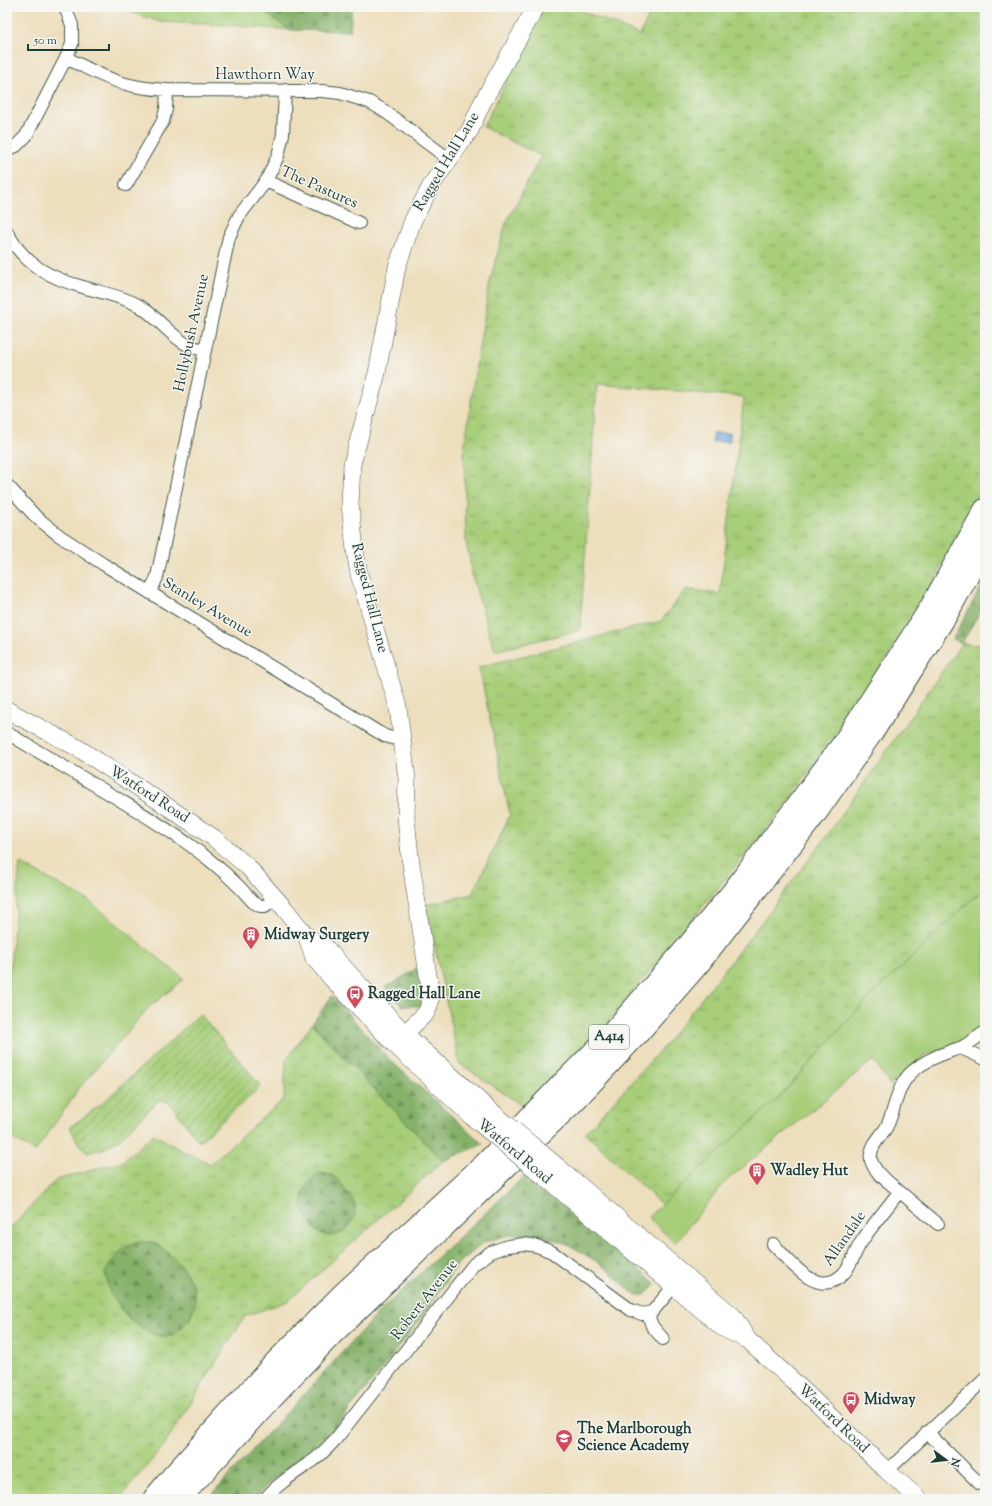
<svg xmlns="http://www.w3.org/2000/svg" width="992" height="1506" font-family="'Sorts Mill Goudy',serif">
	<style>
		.grass { fill: url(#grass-tufts); stroke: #638656 }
		.forest { fill: url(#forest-firs); stroke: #52774e }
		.park { fill: #a7ce79; stroke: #638656 }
		.garden { fill: url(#garden-furrows); stroke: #638656 }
		.water { fill: url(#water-waves); stroke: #467088 }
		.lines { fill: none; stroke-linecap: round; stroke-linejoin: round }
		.street-casing { stroke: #3e5548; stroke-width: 14 }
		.secondary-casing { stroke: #3e5548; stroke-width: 18 }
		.highway-casing { stroke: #3e5548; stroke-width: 24 }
		.street { stroke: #fff; stroke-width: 12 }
		.secondary { stroke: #fff; stroke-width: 17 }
		.highway { stroke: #fff; stroke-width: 22 }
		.secondary-bridge-casing { stroke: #3e5548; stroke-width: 18; stroke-linecap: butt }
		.secondary-bridge { stroke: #fff; stroke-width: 17 }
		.labels { text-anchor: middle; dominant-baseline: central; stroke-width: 3; stroke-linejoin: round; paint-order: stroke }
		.shield { fill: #f6f6f2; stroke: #60746d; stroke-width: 1 }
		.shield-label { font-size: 14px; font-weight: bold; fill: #1f3d34 }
		.street-label { font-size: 15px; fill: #1f3d34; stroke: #f6f6f2 }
		.poi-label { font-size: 15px; font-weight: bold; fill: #1f3d34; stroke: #f6f6f2; text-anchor: start }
	</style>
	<defs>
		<pattern id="grass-tufts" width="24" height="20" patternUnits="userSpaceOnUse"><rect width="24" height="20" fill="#a7ce79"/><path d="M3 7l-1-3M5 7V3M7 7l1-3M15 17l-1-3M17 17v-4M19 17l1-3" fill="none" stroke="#87a864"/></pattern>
		<pattern id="forest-firs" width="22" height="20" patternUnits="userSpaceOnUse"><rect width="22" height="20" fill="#85b169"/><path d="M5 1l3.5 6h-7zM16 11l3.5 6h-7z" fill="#6c9157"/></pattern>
		<pattern id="garden-furrows" width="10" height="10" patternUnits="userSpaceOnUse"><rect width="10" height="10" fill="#a7ce79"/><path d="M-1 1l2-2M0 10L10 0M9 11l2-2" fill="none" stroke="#87a864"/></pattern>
		<pattern id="water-waves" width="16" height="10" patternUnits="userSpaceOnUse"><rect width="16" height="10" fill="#6ea3db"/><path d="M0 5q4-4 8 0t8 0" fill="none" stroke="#5a86b2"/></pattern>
	</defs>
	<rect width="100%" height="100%" fill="#f6f6f2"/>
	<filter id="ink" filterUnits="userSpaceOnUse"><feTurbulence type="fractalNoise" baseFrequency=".025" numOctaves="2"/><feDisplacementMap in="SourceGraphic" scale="8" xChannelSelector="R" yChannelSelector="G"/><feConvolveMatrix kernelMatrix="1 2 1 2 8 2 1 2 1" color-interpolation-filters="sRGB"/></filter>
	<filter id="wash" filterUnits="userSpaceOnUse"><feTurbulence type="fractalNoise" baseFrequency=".012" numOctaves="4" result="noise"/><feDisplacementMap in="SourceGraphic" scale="16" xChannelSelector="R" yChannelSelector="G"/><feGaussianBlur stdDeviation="0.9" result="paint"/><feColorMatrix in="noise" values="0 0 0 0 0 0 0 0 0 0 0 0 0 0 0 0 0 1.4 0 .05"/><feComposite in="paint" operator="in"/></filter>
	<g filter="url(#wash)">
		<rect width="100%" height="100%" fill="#eddebc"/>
		<!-- grass -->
		<path class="grass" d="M544,7h28l68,28 13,-28h332v476l-70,134 -127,185 -187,229 -77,76 -65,-44 -33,-158 46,-11 38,-79 -31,-148 182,-46 25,-32 34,5 24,-197 -147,-13 -17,246 -85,21 -22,-72 -7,-39 -2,-88 11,-79 15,-92 16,-58 35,-67 -58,-29z
			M962,643l23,3v241l-121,116 -81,90 -121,112 -77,-72 80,-88 78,-99 81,-106z
			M312,1024l131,137 -155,140 -43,15 -82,131 -44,52h-112v-267l49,-52 66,-18 32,-28 23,14 33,16 74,-65 2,-39z"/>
		<!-- forest -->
		<path class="forest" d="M257,7h95l-2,24 -60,-1z
			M985,580v23l-23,40 -9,-4z
			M417,968l6,23 -2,15h-19l-17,-18z
			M332,996l59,65 92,83 -40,17 -131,-137z
			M319,1173c14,1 17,4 25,15 3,5 11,12 11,18 3,25 -29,42 -44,18 -3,-5 -9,-14 -9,-20 0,-6 3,-18 7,-23 3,-3 7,-5 10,-8z
			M526,1175l130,109 -11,11h-10l-33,-30 -36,-22 -29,-9 -28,1 -25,7 -27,23 -41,60 -88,112 -21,18 -33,24 -20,20h-46l171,-187z
			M137,1242h16l12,8 19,19 10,18 1,16 -5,16 -17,17h-14l-15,-6 -17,-13 -17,-25 -5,-19c9,-18 15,-23 32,-31z"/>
		<!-- park -->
		<path class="park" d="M117,7h140l33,23 -67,-5 -63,-3z
			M20,863l69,38 95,78 -36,29 -68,79 -45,65 -28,-17v-135z
			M985,887v135l-28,23 -32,10 -35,30 -17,-25 -147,121 -51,62 -27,-26 135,-124 81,-90z"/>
		<!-- garden -->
		<path class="garden" d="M200,1014l61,72 -62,56 -30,-40 -10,-2 -39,39 -15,9 -17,5 -10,-10 -8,-16 29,-21z"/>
		<!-- water -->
		<path class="water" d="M713,433h17v9h-18z"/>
	</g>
	<g filter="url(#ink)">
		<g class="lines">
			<defs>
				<path id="street" d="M66,58c20,9 39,21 60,26 14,4 27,5 41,6l155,1 18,2 29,9 14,8 67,50
					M7,149l9,-3 10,-10 40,-78 6,-14v-19l-7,-18
					M266,181l93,42
					M126,185l37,-64 3,-12 1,-19
					M7,232c18,34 43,46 79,56 18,5 35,8 52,17 18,10 35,34 52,41 5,2 10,3 15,4
					M7,485l29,32 24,19 43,28 275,168 7,4 18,5
					M150,593l7,-16 72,-340 10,-21 27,-35 12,-25 5,-22 2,-44
					M7,733c36,21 72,43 108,64 49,30 100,60 138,105l7,4h5l11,-8
					M961,1048l24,11
					M938,1224l-58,-49c-5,-6 -11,-13 -9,-21 1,-10 10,-18 15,-26 10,-19 10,-43 27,-57 10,-9 26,-16 38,-20 4,-2 8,-2 11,-4 8,-4 16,-10 23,-15
					M773,1244c17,17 45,57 71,29 8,-9 11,-22 18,-32 11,-17 25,-33 37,-49
					M648,1314l4,12 11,13
					M927,1432l53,52
					M887,1471l98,-92
					M265,1499c13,-16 32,-27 49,-39 8,-6 14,-13 21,-20l139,-176 17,-12 17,-6 16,-2 13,2 15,6 79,58 11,4 10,-2 27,-32"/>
				<path id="secondary" d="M7,710l71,38 81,53 55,37 34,29 37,42 22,28 7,21 18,21 62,65 77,72
					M307,937l18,10 80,87 79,71
					M394,1044l32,-31 3,-7 2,-11 -21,-138 -4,-40 1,-38 -9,-72 -39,-133 -4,-24 -5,-46 2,-40 25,-91 20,-106 16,-47 19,-36 38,-54 12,-27 54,-96
					M558,1167l175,149 15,24 55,50 84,81 32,28
					M547,1179l176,149 25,12"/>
				<path id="highway" d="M154,1499l19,-23 101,-112 69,-70 143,-131 75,-78 48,-48 75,-86 48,-58 111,-149 87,-135 55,-99
					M179,1499l90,-99 65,-68 240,-231 63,-67 61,-70 117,-150 60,-86 71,-113 39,-71"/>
			</defs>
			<!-- street casing -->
			<use href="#street" class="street-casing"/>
			<!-- secondary casing -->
			<use href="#secondary" class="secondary-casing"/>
			<!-- highway casing -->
			<use href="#highway" class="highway-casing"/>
			<!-- street -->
			<use href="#street" class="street"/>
			<!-- secondary -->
			<use href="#secondary" class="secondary"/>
			<!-- highway -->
			<use href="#highway" class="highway"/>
			<defs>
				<path id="secondary-bridge" d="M484,1105l74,62
					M471,1116l76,63"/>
			</defs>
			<!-- secondary-bridge casing -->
			<use href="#secondary-bridge" class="secondary-bridge-casing"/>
			<!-- secondary-bridge -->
			<use href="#secondary-bridge" class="secondary-bridge"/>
		</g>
	</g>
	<!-- icons -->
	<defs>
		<symbol id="building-pin" viewBox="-11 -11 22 30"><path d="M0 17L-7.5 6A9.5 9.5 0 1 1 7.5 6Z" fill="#d1495b" stroke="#f6f6f2"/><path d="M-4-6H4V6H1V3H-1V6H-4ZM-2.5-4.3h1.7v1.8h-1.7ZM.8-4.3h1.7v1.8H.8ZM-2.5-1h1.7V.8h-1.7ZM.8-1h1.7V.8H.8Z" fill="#fff"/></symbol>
		<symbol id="bus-pin" viewBox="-11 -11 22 30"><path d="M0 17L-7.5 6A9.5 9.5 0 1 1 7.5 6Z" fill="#d1495b" stroke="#f6f6f2"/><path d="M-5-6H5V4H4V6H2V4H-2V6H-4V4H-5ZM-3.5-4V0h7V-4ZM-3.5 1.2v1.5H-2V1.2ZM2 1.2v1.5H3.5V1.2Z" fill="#fff"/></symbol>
		<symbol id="school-pin" viewBox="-11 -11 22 30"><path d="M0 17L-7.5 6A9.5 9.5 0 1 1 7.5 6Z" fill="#d1495b" stroke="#f6f6f2"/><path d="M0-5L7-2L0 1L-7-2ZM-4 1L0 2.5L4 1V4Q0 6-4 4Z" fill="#fff"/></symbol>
	</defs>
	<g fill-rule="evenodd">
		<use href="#building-pin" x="241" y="925" width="20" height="27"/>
		<use href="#bus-pin" x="345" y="984" width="20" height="27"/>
		<use href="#building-pin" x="747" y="1161" width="20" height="27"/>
		<use href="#bus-pin" x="841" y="1390" width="20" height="27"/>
		<use href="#school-pin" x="554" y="1428" width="20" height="27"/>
	</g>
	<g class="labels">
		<!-- shield labels -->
		<rect class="shield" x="589" y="1025" width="40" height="24" rx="3"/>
		<g class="shield-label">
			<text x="609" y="1037">A414</text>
		</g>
		<!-- street labels -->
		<g class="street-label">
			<text x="265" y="75">Hawthorn Way</text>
			<text transform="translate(447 162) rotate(-59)">Ragged Hall Lane</text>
			<text transform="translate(319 188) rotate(24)">The Pastures</text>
			<text transform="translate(192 333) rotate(-78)">Hollybush Avenue</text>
			<text transform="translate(369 598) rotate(76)">Ragged Hall Lane</text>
			<text transform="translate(207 608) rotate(31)">Stanley Avenue</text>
			<text transform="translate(149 795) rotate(33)">Watford Road</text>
			<text transform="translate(514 1152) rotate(40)">Watford Road</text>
			<text transform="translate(845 1239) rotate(-55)">Allandale</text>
			<text transform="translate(425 1300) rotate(-52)">Robert Avenue</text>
			<text transform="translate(833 1419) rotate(44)">Watford Road</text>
		</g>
		<!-- poi labels -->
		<g class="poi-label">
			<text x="264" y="935">Midway Surgery</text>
			<text x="368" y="994">Ragged Hall Lane</text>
			<text x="770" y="1171">Wadley Hut</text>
			<text x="864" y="1400">Midway</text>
			<text x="577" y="1429">The Marlborough<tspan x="577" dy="17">Science Academy</tspan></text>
		</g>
	</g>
	<!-- margin -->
	<rect width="992" height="1506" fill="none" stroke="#f6f6f2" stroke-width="24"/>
	<!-- north arrow -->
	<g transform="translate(946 1460) rotate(105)" stroke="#f6f6f2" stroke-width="3" paint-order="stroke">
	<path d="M0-3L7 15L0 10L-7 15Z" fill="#1f3d34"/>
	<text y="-6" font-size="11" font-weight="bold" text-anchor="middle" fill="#1f3d34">N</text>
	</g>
	<!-- scale -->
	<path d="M28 44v6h81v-6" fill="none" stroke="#1f3d34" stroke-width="2"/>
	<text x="34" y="44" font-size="12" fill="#1f3d34" stroke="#f6f6f2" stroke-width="3" paint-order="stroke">50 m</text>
</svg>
